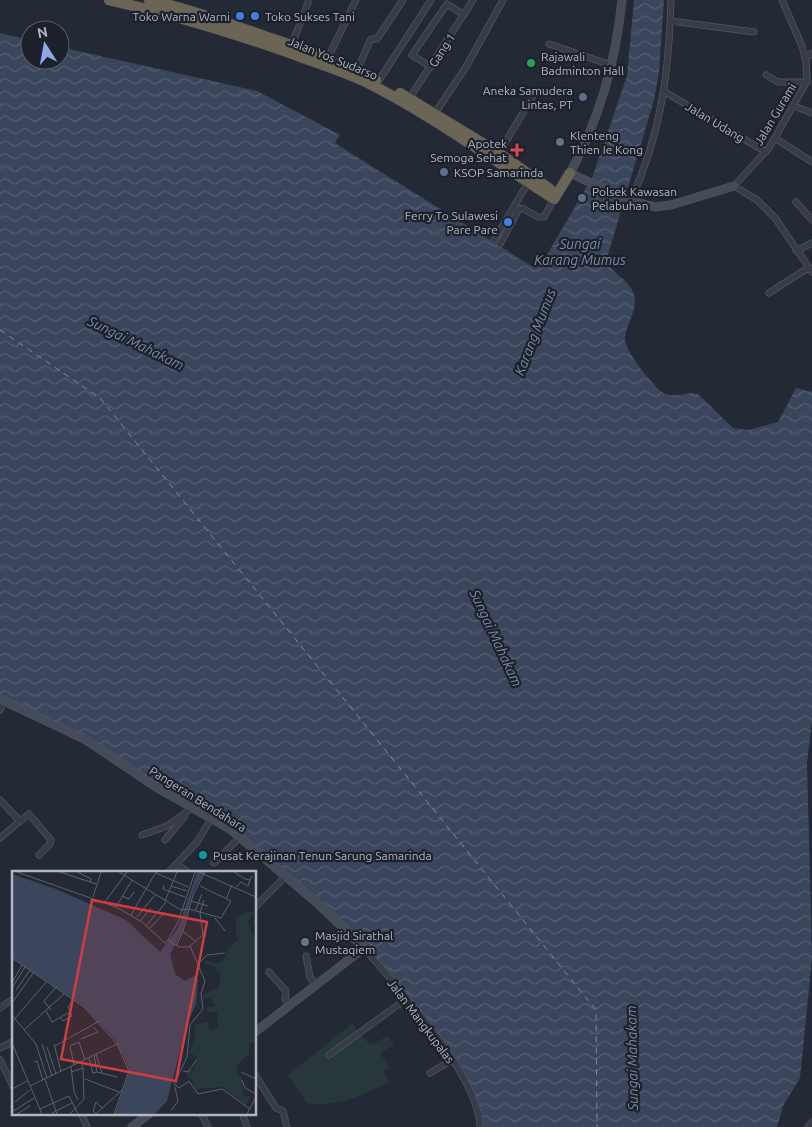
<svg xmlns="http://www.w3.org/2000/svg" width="812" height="1127" font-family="Ubuntu,sans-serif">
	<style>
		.grass { fill: #28373a }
		.water { fill: url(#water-waves) }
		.pier { fill: #242936 }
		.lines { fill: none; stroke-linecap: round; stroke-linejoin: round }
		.ferry { stroke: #7d8ba8; stroke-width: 1; stroke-dasharray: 6 5; stroke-linecap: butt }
		.street-casing { stroke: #525661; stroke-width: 7 }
		.secondary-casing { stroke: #525661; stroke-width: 9 }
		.highway-casing { stroke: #424651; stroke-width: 11 }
		.street { stroke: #373c46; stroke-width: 5.5 }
		.secondary { stroke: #454b59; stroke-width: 8 }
		.highway { stroke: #6b6555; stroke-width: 10 }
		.shop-dot { fill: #3f7fe0; stroke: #1c212b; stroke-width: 2 }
		.leisure-dot { fill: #2e9e5b; stroke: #1c212b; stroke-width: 2 }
		.service-dot { fill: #5c6f8a; stroke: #1c212b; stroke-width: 2 }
		.worship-dot { fill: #6b7280; stroke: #1c212b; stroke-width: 2 }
		.health-dot { fill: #e0444e; stroke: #1c212b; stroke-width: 2 }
		.culture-dot { fill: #0f9aa8; stroke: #1c212b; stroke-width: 2 }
		.labels { text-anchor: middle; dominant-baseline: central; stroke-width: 4.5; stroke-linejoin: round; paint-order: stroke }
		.poi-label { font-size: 12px; fill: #b2b6c3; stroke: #1c212b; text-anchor: start }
		.street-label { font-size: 12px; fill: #b2b6c3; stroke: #1c212b }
		.water-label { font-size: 14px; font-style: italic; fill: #7d8ba8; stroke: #1c212b }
		.inset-river { fill: none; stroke: #3b465d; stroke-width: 2.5 }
		.inset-road { fill: none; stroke: #5d616e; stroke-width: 1 }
		.view { fill: #d13d3f; fill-opacity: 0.15; stroke: #d13d3f; stroke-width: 2.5 }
		.inset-edge { fill: none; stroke: #b2b6c3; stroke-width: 2.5 }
	</style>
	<defs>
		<pattern id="water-waves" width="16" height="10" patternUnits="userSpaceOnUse" patternTransform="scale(1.25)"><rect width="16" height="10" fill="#3b465d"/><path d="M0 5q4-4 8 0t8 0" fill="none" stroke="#555e73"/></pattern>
	</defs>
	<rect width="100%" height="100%" fill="#242936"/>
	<!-- grass -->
	<path class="grass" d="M352,1024l18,21 18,-9 6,9 -14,8 9,14 -6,5 7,10c-25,12 -56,27 -83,21l-19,-28z"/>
	<!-- water -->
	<path class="water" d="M634,0h30l-5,72 -5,28 -47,158c1,15 22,20 27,36 4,17 -8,29 -9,44 -2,11 29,50 39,55 11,6 23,-2 34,1l35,34 15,2 30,-8 18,-34 16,4v328l-5,43 5,195 -12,120 -17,28 -6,21h-296l1,-14 -30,-57 -69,-89 -154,-141 -66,-37 -76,-51 -87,-41v-664l30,7v20h30v-13l197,44 83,44 -5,8 201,125 9,-10 47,-80 35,-102z"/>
	<!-- pier -->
	<path class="pier" d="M340,135l2,1 -4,6 196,123 -1,2 -198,-124z"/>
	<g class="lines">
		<!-- ferry -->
		<path class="ferry" d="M0,330l100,68 496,612 1,117"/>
		<defs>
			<path id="street" d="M782,0l20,46 4,16 1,19 -38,67 -35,38 23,14 18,18 37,54
				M671,21l83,11
				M549,44l62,21
				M291,47l18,-47
				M328,58l28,-58
				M806,58l6,-5
				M431,67l-19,-12 35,-51 17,11
				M357,70l14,-31h6l26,-39
				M766,75l12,7h29
				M378,82l53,-82
				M665,92l101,60
				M409,99l64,-99
				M794,106l18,7
				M433,116l33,-49 37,-67
				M775,138l37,24
				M499,153l34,-57
				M631,200c30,-66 38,-128 40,-200
				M796,202l16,18
				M494,240l34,-57
				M500,244l19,-35 3,-1 16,9h6l10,-18
				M796,251l16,-8
				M769,293l39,-25
				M0,710l4,-9
				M0,800l20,21 -20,17
				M20,821l9,-7 22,26 -1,4 -11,11
				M142,835l25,-9 21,-15
				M165,840l19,-23
				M214,863l26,-26
				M177,864l11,8
				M169,872l28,-30 14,-23
				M255,907l30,-30
				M364,948c34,40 115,127 116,179
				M306,956l4,21 6,9
				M269,972l17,19 -1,8 5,6
				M0,1008l14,-10
				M0,1048l14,-7
				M329,1055l77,-56
				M0,1060l14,28
				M430,1073l22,-13
				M255,1075l21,33 7,3 4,16
				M81,1113l6,14
				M201,1113l7,14
				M242,1113l5,14
				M808,1127l4,-5"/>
			<path id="secondary" d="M622,0c-6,60 -23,120 -52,173l55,26 30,8 16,-2 63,-19
				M0,699l86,41 70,47 74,42 86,73 48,46 -109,84
				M132,1127l18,-14"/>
			<path id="highway" d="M109,0c62,14 121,32 181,53 26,10 53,18 78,30 65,33 125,77 186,116l16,-26
				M149,0c41,9 81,24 121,38 36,12 72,24 106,42
				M400,93l99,60 51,36"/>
		</defs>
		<!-- street casing -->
		<use href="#street" class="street-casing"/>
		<!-- secondary casing -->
		<use href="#secondary" class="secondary-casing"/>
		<!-- highway casing -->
		<use href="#highway" class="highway-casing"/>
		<!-- street -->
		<use href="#street" class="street"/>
		<!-- secondary -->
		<use href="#secondary" class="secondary"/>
		<!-- highway -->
		<use href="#highway" class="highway"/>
	</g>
	<!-- markers -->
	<g class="shop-dot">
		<circle cx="240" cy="16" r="5"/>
		<circle cx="255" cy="16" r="5"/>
		<circle cx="508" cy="222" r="5"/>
	</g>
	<circle class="leisure-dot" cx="531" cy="63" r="5"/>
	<g class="service-dot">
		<circle cx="583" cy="97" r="5"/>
		<circle cx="444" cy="172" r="5"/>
		<circle cx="582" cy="198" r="5"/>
	</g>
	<g class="worship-dot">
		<circle cx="560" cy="142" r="5"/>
		<circle cx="305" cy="942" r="5"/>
	</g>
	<path class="health-dot" d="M514.5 142.5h5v5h5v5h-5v5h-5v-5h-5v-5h5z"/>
	<circle class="culture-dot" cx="203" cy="855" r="5"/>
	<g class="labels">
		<!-- poi labels -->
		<g class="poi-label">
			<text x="230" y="16" text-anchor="end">Toko Warna Warni</text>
			<text x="265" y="16">Toko Sukses Tani</text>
			<text x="541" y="56">Rajawali<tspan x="541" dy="14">Badminton Hall</tspan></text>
			<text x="573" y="90" text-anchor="end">Aneka Samudera<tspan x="573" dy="14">Lintas, PT</tspan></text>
			<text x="570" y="135">Klenteng<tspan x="570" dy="14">Thien Ie Kong</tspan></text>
			<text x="507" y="143" text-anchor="end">Apotek<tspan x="507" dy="14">Semoga Sehat</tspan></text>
			<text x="454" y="172">KSOP Samarinda</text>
			<text x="592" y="191">Polsek Kawasan<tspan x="592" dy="14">Pelabuhan</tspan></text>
			<text x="498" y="215" text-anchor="end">Ferry To Sulawesi<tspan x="498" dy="14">Pare Pare</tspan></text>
			<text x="213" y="855">Pusat Kerajinan Tenun Sarung Samarinda</text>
			<text x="315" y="935">Masjid Sirathal<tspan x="315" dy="14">Mustaqiem</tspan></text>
		</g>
		<!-- street labels -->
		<g class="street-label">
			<text transform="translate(442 50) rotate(-57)">Gang 1</text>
			<text transform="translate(333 58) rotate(22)">Jalan Yos Sudarso</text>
			<text transform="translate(775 114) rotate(-59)">Jalan Gurami</text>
			<text transform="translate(715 122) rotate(31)">Jalan Udang</text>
			<text transform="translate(198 799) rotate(32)">Pangeran Bendahara</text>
			<text transform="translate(421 1021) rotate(53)">Jalan Mangkupalas</text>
		</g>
		<!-- water labels -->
		<g class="water-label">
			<text x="580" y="244">Sungai<tspan x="580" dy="16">Karang Mumus</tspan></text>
			<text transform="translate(535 332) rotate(-69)">Karang Mumus</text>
			<text transform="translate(136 343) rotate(26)">Sungai Mahakam</text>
			<text transform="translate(496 638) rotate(65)">Sungai Mahakam</text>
			<text transform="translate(632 1058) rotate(-91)">Sungai Mahakam</text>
		</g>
	</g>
	<!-- overview -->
	<g transform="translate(12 871)">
		<rect width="244" height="244" fill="#242936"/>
		<path d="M240,40l2,1 -6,9 5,16 3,-1v106l-7,2v10l-13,12 1,8 5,3 1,18 8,2 -5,8 -24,-18 -27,2 -3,-10 -5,-1 1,-8 5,1 5,-14 -9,-4 6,-16v-12l13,-3 1,8 9,-3 -1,-14 -11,-2 1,-4 9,-1 -6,-8h-7v-4l15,-5 3,-14 -7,-9 -8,-1 -1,-5 13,4 5,-3 6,-14 10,-8 -3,-2v-20z" fill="#28373a"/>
		<path d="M185,1h7l-12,22 -10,38 -12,22 5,20 10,7 9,-5 4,3 -2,25 -9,20 -20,77 -12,13h-40l15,-44 -14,-29 -32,-35 -72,-48v-84l44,15 70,31 34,32 18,-24z" fill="#3b465d"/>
		<path class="inset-river" d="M3,7l80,81 53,100 -10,55"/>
		<path class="inset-road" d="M5,1l99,35 26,15 23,21 3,-3M48,1l36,12M66,1l13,7 -1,3M107,1l62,38 8,-1 32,9 10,-17 -31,-15M187,1l57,25M222,1l11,7 5,1 2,-4M144,2l32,14M152,14l-1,4 22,8M159,15l16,5M224,16l5,-5 7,4 2,-6M110,25l7,3 5,-7M81,26l8,-25M214,28l6,-14M153,30l12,-29M179,30l17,5M93,31l22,-30M104,36l16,-27M183,40l7,-17M119,44l25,-43M125,46l18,-22M203,47l10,13M129,49l10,-12M134,55l20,-24M138,57l15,-16M171,60l13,11M156,69l11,7h10l14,-12 -3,-22 4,-13M156,69l10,-18 17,-50M164,75l7,-15 10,-36 12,-23M178,75l15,35 -4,13 2,15 -13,16 -3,32 -13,27 5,4 10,-7 9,13 24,-5 28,20M0,87l72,49 33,37 12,27 -15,43M188,91l7,-7 18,-2M1,110l9,-16M0,117l13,-21M4,119l14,-20M0,132l22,-31M39,139l-7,-9 13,-15M34,140l6,11 18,-10M0,144l24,29 11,34M48,146l3,4 9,-5 -4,-9 5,-8M0,151l35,-41M12,159l41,-37M69,168l17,-7 -5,-5M0,172l30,71M30,173l10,32M42,173l7,27M43,175l44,-25M35,176l9,27M84,183l6,19M82,184l3,17 20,5M77,187l4,15 4,-1M22,191l3,-1 6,19M62,194l-4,-19 9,-4 6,18M59,196l3,25 4,8M71,197l1,31M171,200l5,1 9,-13M59,201l12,-4 -2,-6M229,201l15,7M33,208l12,35M73,208l34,13M230,209l3,8 11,6M18,215l87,-42M0,218l15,-8M3,231l15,-12M28,238l29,-13 9,18M159,240l7,-10 -3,-14M0,241l22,-14M40,242l20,-10M84,242l-3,-2 3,-9 6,6M5,243l13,-8M58,243l14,-15M84,243l27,-25M235,243l9,-17"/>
		<path class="view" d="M80,29l115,22 -31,159 -115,-22z"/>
		<rect width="244" height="244" class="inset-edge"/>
	</g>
	<!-- north arrow -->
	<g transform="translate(45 45) rotate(349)"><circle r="24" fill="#1c212b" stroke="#585d68"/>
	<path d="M0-4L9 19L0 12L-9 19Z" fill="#90a8ea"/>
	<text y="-8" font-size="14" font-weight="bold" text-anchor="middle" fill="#b2b6c3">N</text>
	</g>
</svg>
